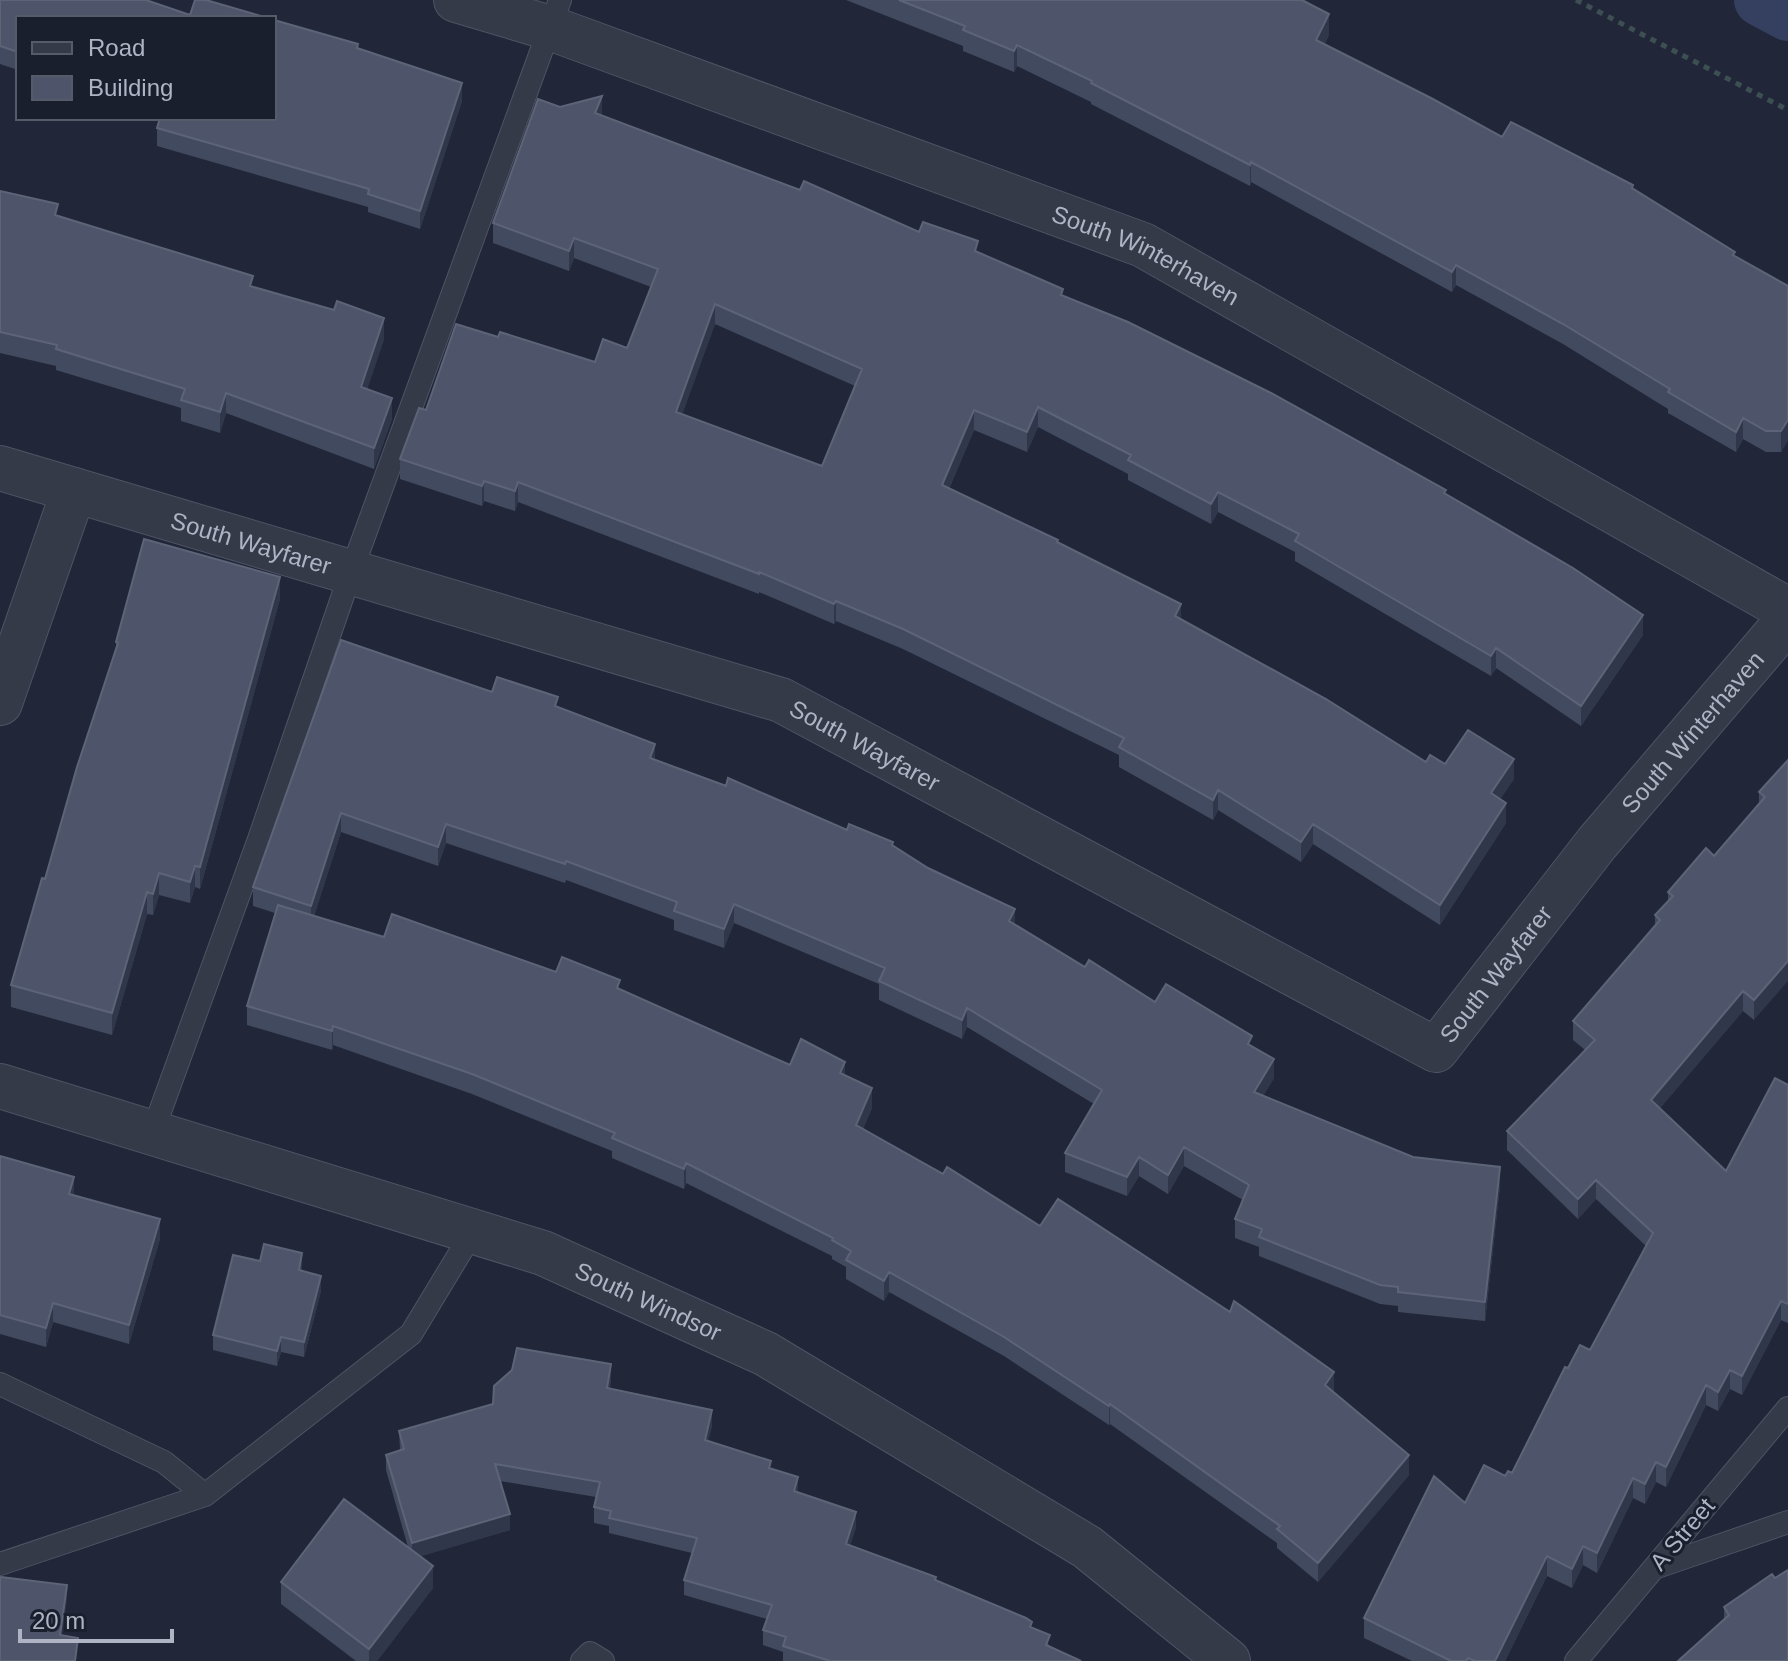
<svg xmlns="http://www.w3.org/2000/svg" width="1788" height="1661" font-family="Arial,sans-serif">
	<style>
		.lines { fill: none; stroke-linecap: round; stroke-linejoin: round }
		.canal { stroke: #354060; stroke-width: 52 }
		.service-casing { stroke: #4f5464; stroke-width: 24 }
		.minor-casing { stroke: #4f5464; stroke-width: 46 }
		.path { stroke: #3e4f54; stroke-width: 5; stroke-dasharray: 6 6; stroke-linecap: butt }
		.service { stroke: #353a49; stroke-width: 22 }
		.minor { stroke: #353a49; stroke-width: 44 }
		.wall { fill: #424a5f; fill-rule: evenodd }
		.shaded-wall { fill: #30374b }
		.building { fill: #4e556a; stroke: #5d6478; stroke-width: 2; fill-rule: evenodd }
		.labels { text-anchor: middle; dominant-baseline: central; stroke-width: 6; stroke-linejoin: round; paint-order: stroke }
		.street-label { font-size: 24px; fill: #afb4c5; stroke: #1a1f2e }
	</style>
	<rect width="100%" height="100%" fill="#212739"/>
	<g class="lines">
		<!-- canal -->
		<path class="canal" d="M1760,0l28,15"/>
		<defs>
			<path id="service" d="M153,1131l106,-292 92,-267 209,-572
				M0,1384l164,78 41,33
				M0,1564l205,-69 206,-161 61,-101
				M1657,1567l131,-45
				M582,1661l8,-8 13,8
				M1576,1661l212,-253"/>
			<g id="minor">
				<path id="s1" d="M456,0l94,28 593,217 645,365"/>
				<path id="s2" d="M0,468l781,232 655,350 161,-207 191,-223"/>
				<path d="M0,703l74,-213"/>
				<path id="s3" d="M0,1086l543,167 223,101 321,193 141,114"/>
			</g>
		</defs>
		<!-- service casing -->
		<use href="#service" class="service-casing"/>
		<!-- minor casing -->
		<use href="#minor" class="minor-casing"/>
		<!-- path -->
		<path class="path" d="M1576,0l212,110"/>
		<!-- service -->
		<use href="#service" class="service"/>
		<!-- minor -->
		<use href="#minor" class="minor"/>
	</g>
	<!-- wall -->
	<path class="wall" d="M0,0l190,15 78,3h-250v52l-18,-6z
		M846,0h456l27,35 -5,10 178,92 131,51 102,68 53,30v154l-7,12h-15l-23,-13 -7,13 -68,-39v-4l-105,-65 -107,-59 -4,7 -201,-110 -1,4 -159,-82v-2l-74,-36 -3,6 -51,-21v-5z
		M358,48l104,53 -42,128 -52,-17v-5l-211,-61v-18l3,-10h-1h115z
		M560,107l42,9 198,74 178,63 468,241 197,141 -62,91 -85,-58 -5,8 -196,-115v-9l-77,-40 -7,12 -83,-44v-6l-90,-47 -11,25 -53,-22 -25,59 109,54 123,77 245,142 19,2 69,15 -14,20 6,24 -66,102 -127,-81 -12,18 -83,-52 -5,10 -94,-53v-12l-216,-106 -67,-28 -2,3 -75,-32v2l-241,-92 -3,9 -31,-10 -2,5 -82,-27v-20l26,-49 72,-73 97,25 32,-14 24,-61 -77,-29 -5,13 -76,-28v-20zM715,324l140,62 -33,80 -140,-52z
		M0,191l58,25 195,71 131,52 -17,50 25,30 -18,50 -148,-56 -6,20 -39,-12v-13l-125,-38v-4l-56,-13z
		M280,599l-80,290 -5,-2 -5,16 -31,-8 -6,20 -6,-1 -35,121 -101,-28v-22l105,-335v-8z
		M341,640l151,52 66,15 97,52 238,87 122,79 70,42 70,35 97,44 22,32 -11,18 150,61 87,29 -15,135 -87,-9v-6l-18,-2 -121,-48v-9l-24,-9v-19l8,-19 -59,-34 -16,28 -29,-18 -12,20 -62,-24v-19l29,-49 -127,-77 -5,12 -83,-39v-16l-145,-61 -10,25 -50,-18v-10l-108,-40 -1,3 -119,-40 -8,23 -97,-34 -27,84 70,21 172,35 64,18 170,75 55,10 27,33 -9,21 177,97 294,166 75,83 -91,107 -41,-34v-5l-167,-119 -1,1 -105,-69 -115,-64 -5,9 -38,-22v-12l-14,-8v-3l-146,-73 -2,6 -72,-31v-7l-140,-57 -139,-49 -1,5 -85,-25v-19l28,-93 -22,-7v-19z
		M1788,760l-34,260 -11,-9 -83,97 66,63 62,-86v238l-7,-3 -39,75 -12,-6 -12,22 -12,-6 -40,82 -10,-5 -11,22 -12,-6 -36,75 -14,-8 -11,23 -25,-12 -42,85h-93l-48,-23v-20l101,-115 47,-30 56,-105 22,-18 56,-104 -50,-47 -18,20 -71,-69v-19l78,-81 -12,-10v-19l82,-96v-10l13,-13v-10l46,-36 45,-52v-12z
		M0,1156l160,83 -31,105 -76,-22 -7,25 -46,-13z
		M260,1261l42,7v3l19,20 -17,66 -23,-5 -4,14 -64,-16v-15z
		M611,1379l-1,9 102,38 -4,15 63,28 27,24 58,34 -6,18 86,35 96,48 18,18 31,15h-298v-9l-20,-7v-15l4,-11 -83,-24v-15l8,-27 -83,-20v-7l-15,-3v-16l2,-10 -96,-16 10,49 -90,26 13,32 -56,73h-21l-75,-57v-22l127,-35 -22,-77v-15l14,-5 -1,-19z
		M1775,1578l-51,42v-13z"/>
	<!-- shaded-wall -->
	<path class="shaded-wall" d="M1329,14v21l-13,26v-21z
		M1017,45v21l-3,6v-21z
		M462,83v18l-42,128v-18z
		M602,96v20l-7,-3z
		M1251,162v20l-1,4v-21z
		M574,238v20l-5,13v-20z
		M1456,265v20l-4,7v-20z
		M715,304v20l-39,108v-20z
		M384,318v21l-23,69v-21z
		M226,393v20l-6,20v-21z
		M392,398v21l-18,50v-21z
		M1038,407v20l-11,25v-20z
		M974,410v20l-32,75v-20z
		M1743,418v21l-7,13v-20z
		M1788,420v20l-7,12v-21z
		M484,481v20l-2,5v-20z
		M518,482v20l-3,9v-20z
		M1218,492v20l-7,12v-20z
		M280,577v22l-80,290v-22z
		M836,601v20l-2,3v-20z
		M1181,604v20l-6,-8z
		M1643,615v20l-62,91v-20z
		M1496,648v20l-5,8v-20z
		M655,744v19l-5,-5z
		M1514,759v20l-23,34v-20z
		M1218,790v20l-5,10v-20z
		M1506,803v20l-66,102v-20z
		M341,813v19l-30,93v-19z
		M446,824v19l-8,23v-19z
		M1313,824v20l-12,18v-20z
		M195,866v21l-5,16v-21z
		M159,873v22l-6,20v-21z
		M147,892v22l-35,121v-22z
		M734,904v19l-10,25v-19z
		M1015,909v20l-6,-8z
		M1788,961v20l-34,39v-20z
		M1743,991v20l-92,108v-19z
		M967,1008v19l-5,12v-19z
		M333,1026v19l-1,5v-19z
		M1274,1059v19l-20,33v-19z
		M845,1062v20l-5,-9z
		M872,1088v20l-16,37v-20z
		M1184,1147v19l-16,28v-19z
		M1139,1157v19l-12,20v-19z
		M686,1163v20l-2,6v-20z
		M1500,1167v19l-15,135v-19z
		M74,1177v20l-5,-3z
		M1596,1180v19l-18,20v-20z
		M160,1219v20l-31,105v-19z
		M302,1253v15l-3,17v-15z
		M889,1272v20l-5,9v-20z
		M321,1276v15l-17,66v-15z
		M1781,1301v19l-39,75v-19z
		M53,1303v19l-7,25v-19z
		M281,1337v15l-4,14v-15z
		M611,1364v15l-4,25v-16z
		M1730,1370v19l-12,22v-19z
		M1334,1372v20l-9,-7z
		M1706,1385v20l-40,82v-20z
		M1110,1404v20l-1,1v-19z
		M712,1410v16l-7,30v-16z
		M1409,1455v20l-91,107v-19z
		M1656,1462v20l-11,22v-20z
		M798,1477v15l-4,-1z
		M1633,1478v20l-36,75v-20z
		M856,1512v15l-10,32v-15z
		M510,1514v16l-98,29v-16z
		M1583,1546v19l-11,23v-19z
		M1547,1556v20l-42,85h-10z
		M433,1566v22l-56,73h-8v-12z
		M67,1585v15l-7,50v-15z"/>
	<!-- building -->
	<path class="building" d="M0,0h146l44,15 5,-15h11l62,18h-250v34l-18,-6z
		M899,0h403l27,14 -13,26 115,58 71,39 9,-15 122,63 -1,3 103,64 -2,3 55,31v134l-7,11h-15l-23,-13 -7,14 -68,-40 2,-3 -107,-65 -107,-59 -4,7 -201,-110 -1,3 -159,-82 1,-2 -75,-36 -3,6 -51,-21 2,-4z
		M274,20l84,24 -1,4 105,35 -42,128 -52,-17 1,-5 -212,-61 3,-10h114z
		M602,96l-7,17 205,77 4,-9 115,51 4,-10 55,19 -3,10 88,38 -2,6 67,27 143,71 175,97 -2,3 129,75 70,47 -62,91 -85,-58 -5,8 -196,-115 4,-7 -81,-42 -7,12 -83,-44 3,-5 -93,-48 -11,25 -53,-22 -32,75 116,55 -1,2 124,62 -6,12 151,83 100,63 4,-7 15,9 23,-34 46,29 -23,34 15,10 -66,102 -127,-81 -12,18 -83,-52 -5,10 -94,-53 5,-9 -221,-109 -67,-28 -2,3 -75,-32v2l-241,-92 -3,9 -31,-10 -2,5 -82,-27 19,-51 7,2 30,-86 42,13 2,-5 95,30 8,-23 24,9 31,-79 -84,-31 -5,13 -76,-28 45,-124 22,8zM715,304l147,65 -40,97 -146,-54z
		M0,191l58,13 -3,11 198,61 -3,10 84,24 3,-9 47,17 -23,69 31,11 -18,50 -148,-55 -6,19 -39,-12 4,-11 -129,-40 1,-4 -57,-13z
		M144,539l136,38 -80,290 -5,-1 -5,16 -31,-9 -6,21 -6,-2 -35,121 -101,-28 31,-107 3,1 32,-112 41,-124 -2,-1z
		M341,640l151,52 5,-15 61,20 -3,9 100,38 -5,14 76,28 2,-8 119,52 2,-6 44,18 -1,3 36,23 87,41 -6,12 76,46 4,-7 66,42 11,-18 86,52 -4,8 26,15 -20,33 159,65 87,10 -15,135 -87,-10v-5l-18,-2 -121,-48 3,-8 -27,-10 14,-34 -65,-38 -16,28 -29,-18 -12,20 -62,-24 37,-63 -135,-82 -5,12 -83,-39 6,-13 -151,-64 -10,25 -50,-18 3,-9 -111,-41 -1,3 -119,-40 -8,23 -97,-34 -30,93 -58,-19z
		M1788,760v201l-34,39 -11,-9 -92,109 75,71 49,-93 13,7v219l-7,-3 -39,75 -12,-6 -12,22 -12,-7 -40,82 -10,-5 -11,22 -12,-6 -36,75 -14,-7 -11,23 -25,-13 -52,105h-20l-7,-3 -2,3h-15l-87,-43 70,-142 31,27 19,-38 21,11 3,-5 4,2 53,-106 3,1 12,-23 10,5 63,-117 -57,-53 -18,19 -71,-68 88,-91 -22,-19 87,-101 -5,-5 18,-19 -5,-4 38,-44 8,8 51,-59 -6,-5z
		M278,905l106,32 8,-23 164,58 6,-15 58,23 -3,8 173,77 11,-26 44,23 -5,11 32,15 -16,37 87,49 4,-7 93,59 18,-27 172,113 4,-11 100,71 -9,13 84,70 -91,108 -41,-34 3,-3 -170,-122 -1,2 -105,-69 -115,-65 -5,9 -38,-21 5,-9 -19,-11 1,-2 -147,-75 -2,6 -72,-31 3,-5 -143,-59 -139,-48 -1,5 -85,-25z
		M0,1156l74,21 -5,17 91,25 -31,106 -76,-22 -7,25 -46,-13z
		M264,1244l38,9 -3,17 22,6 -17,66 -23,-5 -4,14 -64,-16 20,-80 27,6z
		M517,1348l94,16 -4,24 105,22 -7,30 66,21 -2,7 29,9 -4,14 62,21 -10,32 90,33 -1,3 91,38 6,4 -2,5 20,8 -4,10 35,16h-251l-47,-15 3,-9 -23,-7 9,-25 -88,-25 13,-42 -88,-20 2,-7 -17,-4 6,-25 -105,-18 15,50 -98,29 -26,-88 18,-6 -5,-18 94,-27 1,-18 18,-16z
		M344,1499l89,67 -64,83 -88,-67z
		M1788,1570v91h-110l51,-46 -5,-8 48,-33 3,4z
		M1,1577l66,8 -7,50 18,3 -3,23h-75v-83z"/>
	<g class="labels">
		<!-- street labels -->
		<g class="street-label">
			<text stroke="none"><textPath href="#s1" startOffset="736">South Winterhaven</textPath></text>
			<text stroke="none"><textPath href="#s2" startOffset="262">South Wayfarer</textPath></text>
			<text stroke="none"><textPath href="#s2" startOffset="1966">South Winterhaven</textPath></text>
			<text stroke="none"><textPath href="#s2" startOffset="910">South Wayfarer</textPath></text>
			<text stroke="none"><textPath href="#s2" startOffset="1654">South Wayfarer</textPath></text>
			<text stroke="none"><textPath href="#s3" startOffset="684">South Windsor</textPath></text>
			<text transform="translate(1682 1534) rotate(-50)">A Street</text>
		</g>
	</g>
	<!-- legend -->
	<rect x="16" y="16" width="260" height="104" fill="#1a1f2e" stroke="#565b6a" stroke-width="2"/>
	<rect x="32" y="42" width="40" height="12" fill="#353a49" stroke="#565b6a" stroke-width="2"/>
	<text x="88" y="56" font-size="24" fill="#afb4c5">Road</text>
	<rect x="32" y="76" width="40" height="24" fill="#4e556a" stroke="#565b6a" stroke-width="2"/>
	<text x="88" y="96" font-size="24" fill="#afb4c5">Building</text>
	<!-- scale -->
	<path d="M20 1629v12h152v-12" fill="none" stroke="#afb4c5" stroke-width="4"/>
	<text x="32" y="1629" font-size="24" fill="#afb4c5" stroke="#1a1f2e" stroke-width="6" paint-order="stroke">20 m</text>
</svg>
